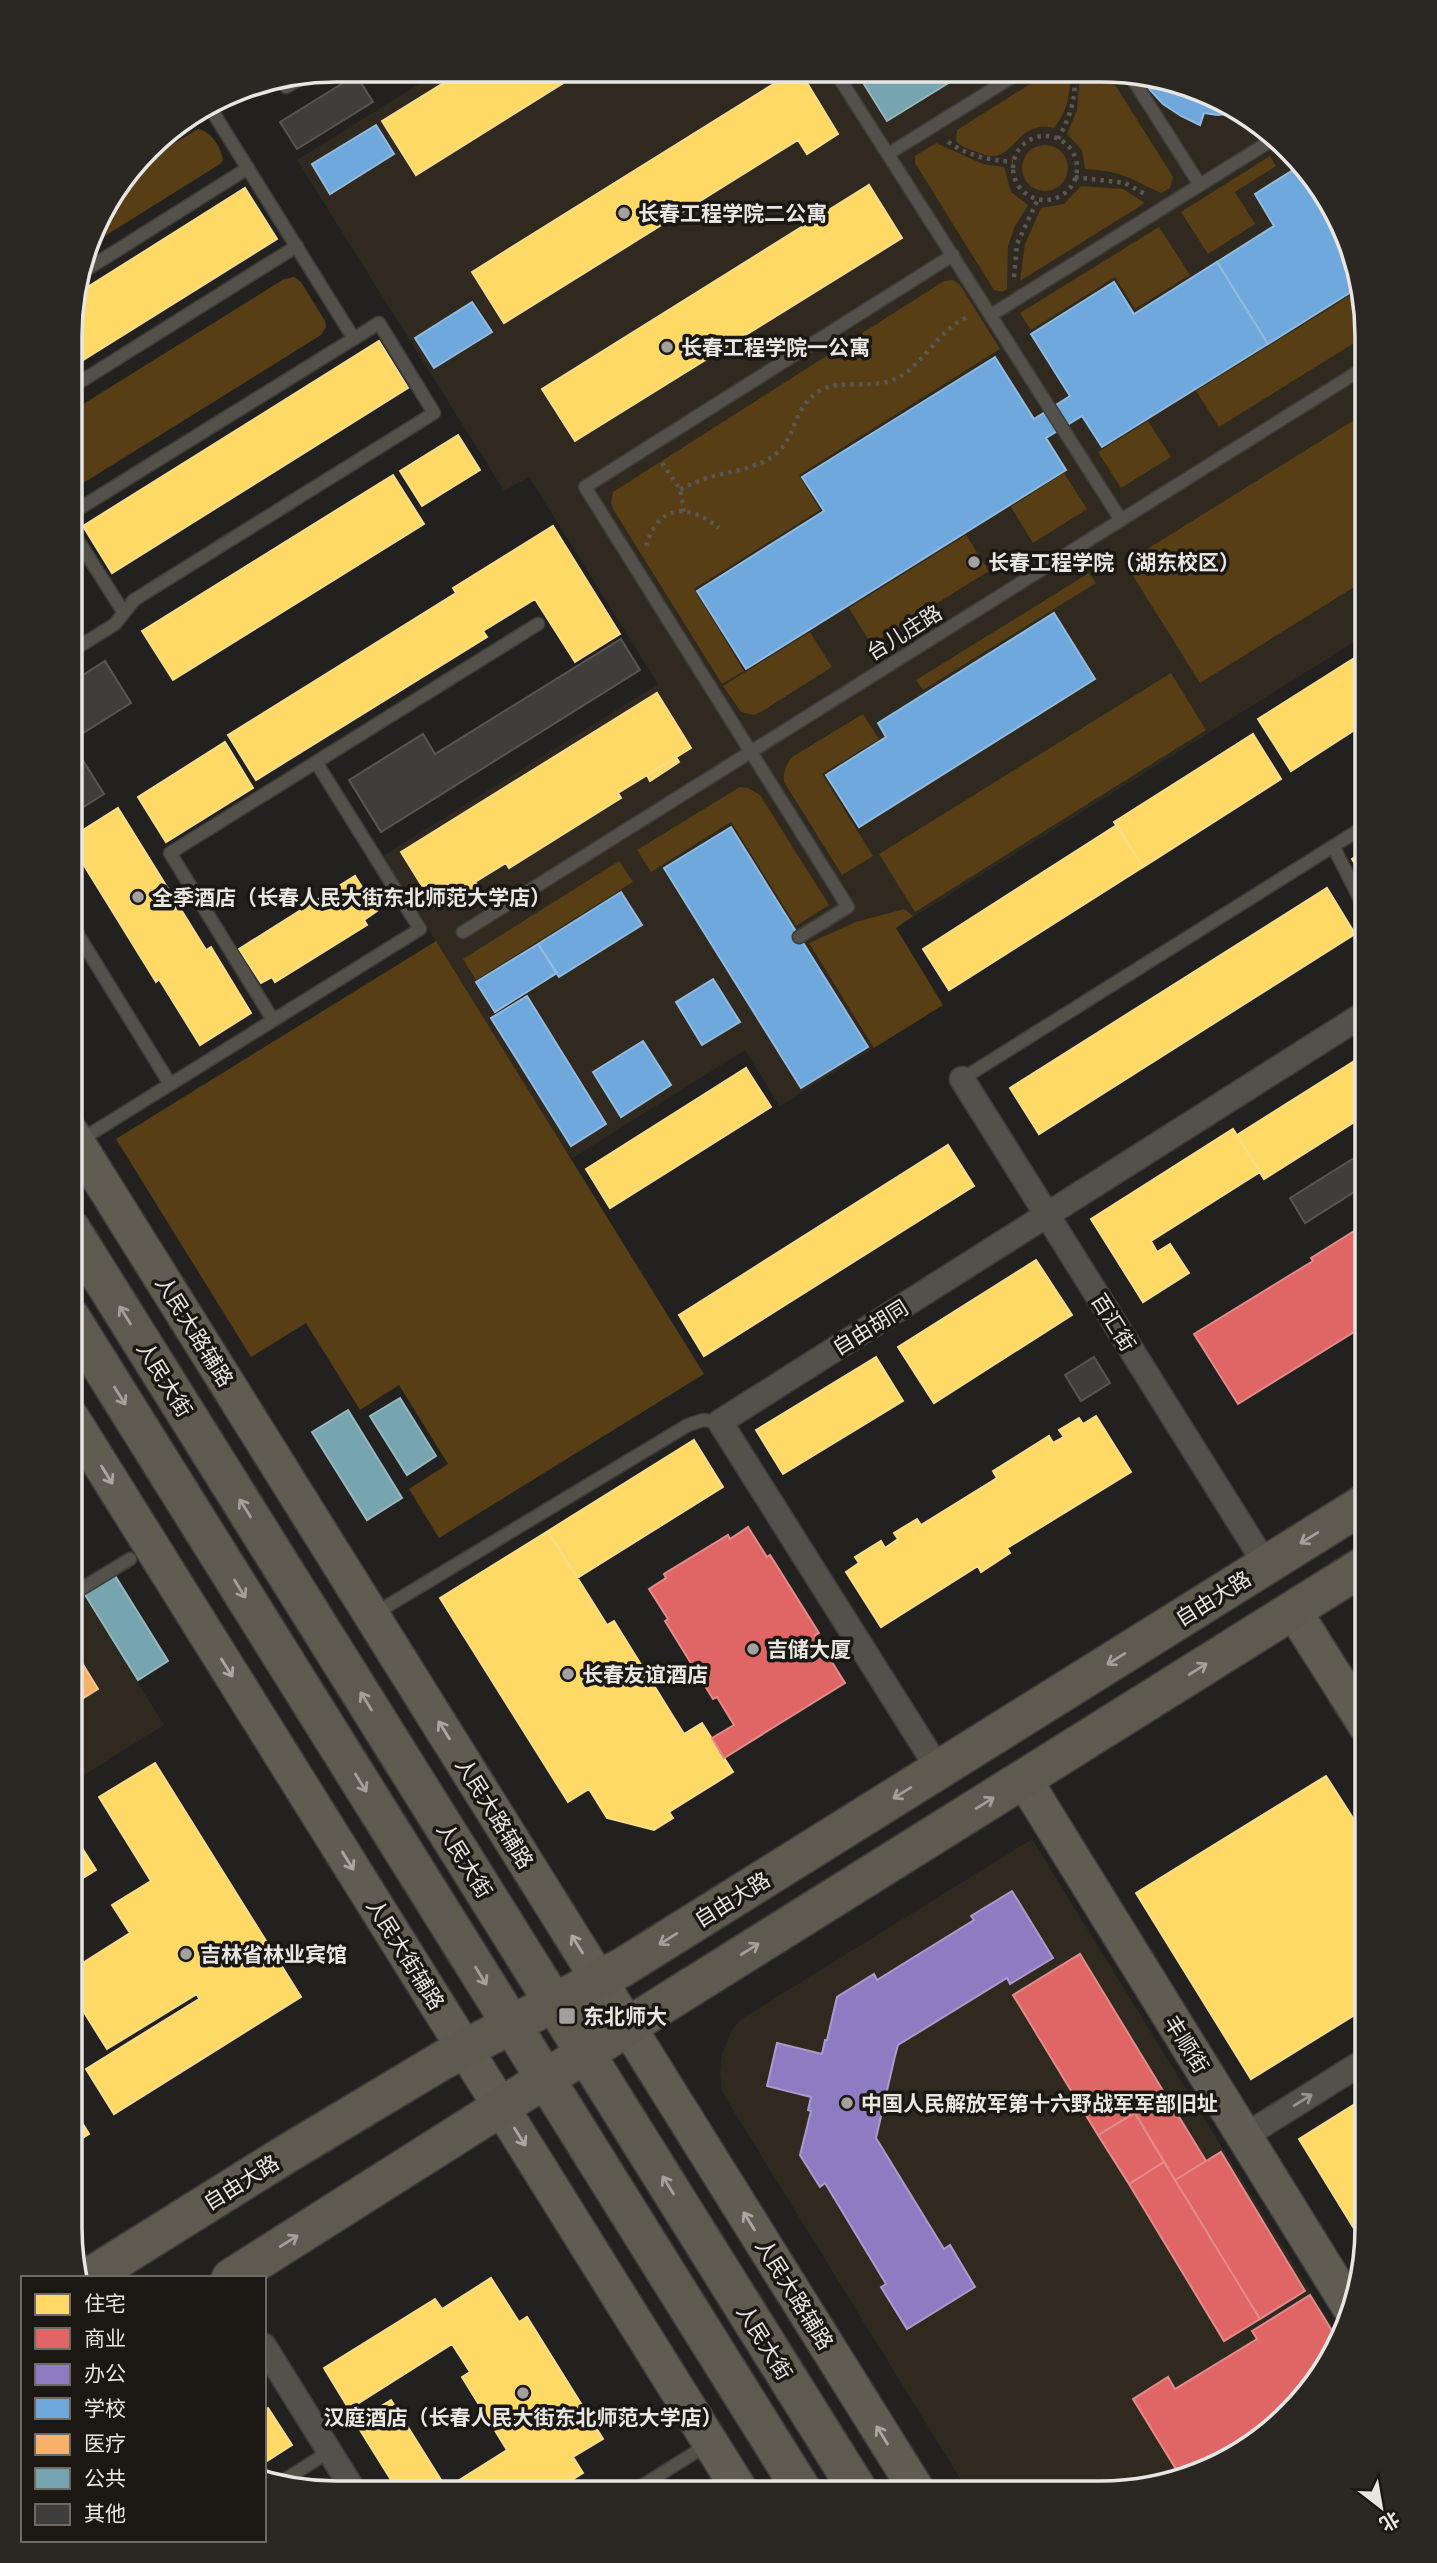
<svg xmlns="http://www.w3.org/2000/svg" width="1437" height="2563" font-family="'IBM Plex Serif','Noto Sans SC',serif">
	<style>
		.built { fill: #2f2920 }
		.green { fill: #573e15 }
		.homes { fill: #ffd966; stroke: #f8dd8b; stroke-width: 2 }
		.shops { fill: #e06666; stroke: #e28c8b; stroke-width: 2 }
		.offices { fill: #8e7cc3; stroke: #a99ccc; stroke-width: 2 }
		.schools { fill: #6fa8dc; stroke: #93bbde; stroke-width: 2 }
		.health { fill: #f6b26b; stroke: #f2c28f; stroke-width: 2 }
		.public { fill: #76a5af; stroke: #98b8be; stroke-width: 2 }
		.building { fill: #3f3e3c; stroke: #585654; stroke-width: 2 }
		.lines { fill: none; stroke-linecap: round; stroke-linejoin: round }
		.lane-casing { stroke: #3e3d3b; stroke-width: 15 }
		.street-casing { stroke: #3e3d3b; stroke-width: 27 }
		.secondary-casing { stroke: #3e3d3b; stroke-width: 38 }
		.primary-casing { stroke: #3e3d3b; stroke-width: 41 }
		.path { stroke: #595751; stroke-width: 4.5; stroke-dasharray: 3.5 5; stroke-linecap: butt }
		.lane { stroke: #54514a; stroke-width: 12 }
		.street { stroke: #54514a; stroke-width: 24 }
		.secondary { stroke: #605c52; stroke-width: 35 }
		.primary { stroke: #5e5a50; stroke-width: 38 }
		.oneway { stroke: #a3a099 }
		.oneway2 { stroke: #aba8a1 }
		.oneway3 { stroke: #97948e }
		.poi-dot { fill: #a3a19e; stroke: #1b1814; stroke-width: 2.5 }
		.labels { text-anchor: middle; dominant-baseline: central; stroke-width: 7; stroke-linejoin: round; paint-order: stroke }
		.poi-label { font-size: 21px; font-weight: bold; fill: #e8e6e2; stroke: #1b1814; text-anchor: start }
		.street-label { font-size: 21px; fill: #e8e6e2; stroke: #1b1814 }
		.rim { fill: none; stroke: #e8e6e2; stroke-width: 3.5 }
	</style>
	<rect width="100%" height="100%" fill="#23211f"/>
	<!-- built -->
	<path class="built" d="M440,71l712,4 66,22 58,39 46,52 31,63 14,86v297l-471,294 47,77 -163,101 -35,-56 -174,109 -188,-303 275,-172 -129,-207 -25,14 -207,-331z
		M71,1575l93,150 -93,58z
		M1032,1839l308,500 -28,49 -50,50 -76,41 -86,14h-131l-247,-401 -2,-20 2,-18 10,-24 8,-10z"/>
	<!-- green -->
	<path class="green" d="M1046,74l24,2c0,21 -3,35 -16,52 -35,-8 -39,29 -63,28 -5,0 -11,-3 -16,-5 -7,-2 -14,-4 -19,-10l1,-11z
		M1080,75h29l64,102 -3,11 -9,5c-33,-15 -38,-22 -76,-24l-3,-19 -15,-16 10,-24z
		M198,129c13,2 23,18 25,31l-3,4 -131,82 9,-28 41,-53z
		M936,143l47,21 21,3 7,25 17,13 -14,23 -6,18 -1,43 -5,3 -8,-2 -79,-127v-7z
		M1022 168a23 23 0 1 1 46 0a23 23 0 1 1-46 0Z
		M1270,156l6,10 -41,26 20,32 -47,30 -27,-42z
		M1081,186l42,3 22,14 -125,78 5,-37 16,-36 23,-4z
		M1159,227l31,48 -55,34 -20,-32 -84,53 -11,-17z
		M294,277l7,5 24,39 1,6 -5,8 -249,155v-79l212,-132z
		M953,280l7,5 40,64 -201,126 21,35 -126,79 50,82 -22,13 -109,-175 -2,-6 2,-11 331,-211z
		M1359,290l8,45 -148,92 -23,-36z
		M1367,412v167l-167,104 -75,-120z
		M1148,421l23,36 -50,31 -23,-36z
		M1064,473l23,36 -54,34 -22,-36z
		M966,535l23,36 -118,73 -22,-36z
		M1089,573l7,10 -173,107 -7,-10z
		M810,632l22,35 -71,45 -7,3 -13,-3 -18,-26z
		M1171,673l35,57 -291,182 -36,-58z
		M863,714l16,25 -57,35 51,82 -31,19 -58,-93c-1,-10 2,-17 8,-25z
		M740,787l8,1 12,7 69,110 -33,21 -65,-104 -80,50 -14,-22z
		M619,861l14,21 -157,98 -13,-21z
		M904,909l9,7 -17,12 47,77 -69,43 -65,-105 47,-21z
		M436,941l268,433 -265,164 -30,-49 39,-25 -49,-79 -39,25 -54,-87 -55,34 -135,-218z"/>
	<!-- homes -->
	<path class="homes" d="M463,71l118,1 -165,103 -34,-54z
		M791,73h10l37,61 -31,20 -9,-14 -294,183 -32,-51z
		M869,185l33,53 -327,203 -33,-52z
		M245,188l32,51 -205,128v-65l3,-7z
		M379,341l29,47 -296,185 -29,-47z
		M458,435l22,35 -58,36 -22,-35z
		M393,475l31,49 -251,156 -31,-49z
		M553,526l67,108 -45,28 -40,-63 -52,32 4,6 -231,143 -28,-45 228,-142 -3,-5z
		M1367,650v72l-76,49 -33,-52z
		M657,693l34,55 -73,45 3,5 -112,70 -3,-5 -31,19 4,5 -27,17 -3,-5 -14,8 -34,-55z
		M1253,734l28,45 -138,88 -29,-45z
		M225,742l28,46 -87,54 -28,-45z
		M676,757l3,5 -29,19 -3,-6z
		M118,808l88,142 5,-3 40,66 -51,32 -41,-66 -3,3 -84,-136v-9z
		M1117,825l26,42 -194,123 -26,-41z
		M1367,849v33l-15,-23z
		M355,876l22,35 -13,9 3,5 -92,57 -3,-5 -11,6 -22,-34z
		M1327,888l28,46 -316,200 -29,-46z
		M1367,1053v61l-103,65 -27,-44z
		M746,1068l25,39 -161,101 -24,-39z
		M1233,1129l27,43 -109,69 6,11 13,-8 19,29 -46,29 -52,-83z
		M948,1145l26,41 -270,170 -25,-41z
		M1036,1260l36,55 -138,88 -36,-56z
		M876,1357l27,44 -120,73 -27,-44z
		M1096,1416l35,56 -124,76 3,5 -29,19 -3,-6 -97,61 -35,-55 13,-9 -4,-6 26,-16 4,7 13,-9 -4,-6 23,-14 4,6 76,-47 -4,-7 56,-35 4,7 11,-6 -5,-7 20,-12 4,6z
		M694,1440l29,47 -146,91 -29,-47z
		M548,1531l59,94 7,-4 70,113 18,-11 31,49 -64,40 4,6 -19,12 -47,-12 -18,-29 -21,13 -128,-204z
		M155,1763l146,234 -187,117 -28,-45 113,-70 -2,-5 -90,55 -37,-59v-19l60,-38 -18,-28 39,-24 -52,-84z
		M1326,1776l41,64 -1,168 -115,71 -115,-186z
		M70,1829l26,41 -26,16z
		M1366,2097v67l-5,4 5,8v72l-67,-109z
		M70,2103l19,31 -19,12z
		M491,2278l28,44 8,-5 76,122 -30,18 10,16 -29,18h-108l-1,-2 62,-39 -45,-73 8,-5 -18,-28 -103,65 -25,-41 111,-69 7,10z
		M391,2400l52,83 -6,3 4,5h-43l-43,-69z
		M268,2408l24,37 -28,18v-53z"/>
	<!-- shops -->
	<path class="shops" d="M1367,1223v101l-129,80 -44,-70 119,-73 -2,-3z
		M748,1527l19,30 3,-2 49,78 -4,2 30,48 -121,75 -12,-20 22,-13 -17,-28 -4,2 -48,-78 3,-2 -19,-30 17,-11 -2,-4 64,-39 2,4z
		M1080,1954l85,140 -67,41 -85,-140z
		M1165,2094l41,67 -31,19 -40,-67z
		M1135,2113l29,49 -35,22 -31,-49z
		M1221,2152l84,139 -45,28 -85,-139z
		M1164,2162l96,157 -36,22 -95,-157z
		M1310,2295l29,47 -27,46 -50,50 -80,41 -49,-80 35,-22 7,12 82,-50 -5,-8z"/>
	<!-- offices -->
	<path class="offices" d="M1012,1891l41,67 -43,26 -3,-6 -109,67 -3,11 -19,82 68,111 6,-4 25,42 -68,42 -26,-42 5,-3 -61,-101 -5,4 -20,-32 11,-44 -3,-1 3,-13 -44,-11 10,-43 45,11 3,-14h2l10,-43 37,-23 3,6 97,-60 -3,-4z"/>
	<!-- schools -->
	<path class="schools" d="M1140,75h12l66,22 23,16 -24,2 -13,-2 -4,12 -19,-9 -18,-12 -13,-14z
		M376,125l18,29 -64,40 -18,-30z
		M1301,165l21,23 31,63 6,36 -91,57 -51,-82 57,-36 -19,-32z
		M1217,262l51,82 -166,103 -20,-31 -36,22 20,32 -320,199 -49,-78 127,-80 -22,-34 193,-120 39,62 36,-23 -39,-62 83,-52 20,32z
		M472,302l20,30 -58,36 -19,-30z
		M1054,613l41,66 -236,148 -33,-52 60,-38 -8,-14z
		M731,827l137,220 -67,41 -137,-220z
		M621,892l21,33 -83,52 -21,-33z
		M538,944l19,29 -62,39 -19,-30z
		M713,979l27,43 -38,23 -26,-43z
		M527,996l79,128 -35,22 -80,-128z
		M643,1041l28,44 -50,32 -28,-45z"/>
	<!-- health -->
	<path class="health" d="M71,1645l27,44 -27,17z"/>
	<!-- public -->
	<path class="public" d="M857,73l106,1 -76,47z
		M400,1398l36,58 -29,19 -37,-59z
		M348,1410l54,88 -35,22 -55,-88z
		M114,1574l54,87 -30,19 -54,-87z"/>
	<!-- building -->
	<path class="building" d="M356,75l17,27 -76,47 -17,-27z
		M621,639l19,31 -259,162 -32,-52 74,-46 12,20z
		M105,661l26,42 -59,37v-58z
		M77,751l27,43 -30,19 -2,-4v-54z
		M1367,1150v34l-62,39 -15,-25z
		M1094,1357l16,26 -29,18 -16,-26z"/>
	<g class="lines">
		<defs>
			<path id="lane" d="M836,73l285,447
				M1130,75l70,110
				M286,87l17,-10
				M209,106l145,233
				M888,154l129,-80
				M81,273l167,-105
				M991,315l286,-178
				M72,387l225,-141
				M72,531l52,82
				M72,651l43,-27 19,-24 300,-187 -55,-90 -307,190
				M1333,846l34,67
				M72,925l98,159
				M463,932l904,-566
				M799,937l49,-30 -263,-420 368,-232
				M273,1020l-103,-167 368,-229
				M962,1079l405,-254
				M79,1141l341,-212 -104,-167
				M71,1595l59,-36
				M374,1614l314,-189 15,-5 17,2
				M278,2484l52,-33
				M632,2492l75,-47"/>
			<path id="street" d="M962,1079l304,486
				M939,1770l-219,-348 647,-410
				M1245,2136l121,-76
				M264,2346l90,145"/>
			<path id="secondary" d="M71,1133l847,1359
				M71,1417l670,1075
				M1293,1610l74,117
				M1023,1778l328,531"/>
			<path id="primary" d="M71,1229l788,1263
				M71,1318l732,1174
				M88,2278l195,-122 160,-96 180,-93 744,-465
				M231,2278l420,-266 716,-448"/>
		</defs>
		<!-- lane casing -->
		<use href="#lane" class="lane-casing"/>
		<!-- street casing -->
		<use href="#street" class="street-casing"/>
		<!-- secondary casing -->
		<use href="#secondary" class="secondary-casing"/>
		<!-- primary casing -->
		<use href="#primary" class="primary-casing"/>
		<!-- path -->
		<path class="path" d="M1013 168a32 32 0 1 1 64 0a32 32 0 1 1-64 0Z
			M1058,139c11,-20 19,-41 16,-64
			M948,142c21,14 40,18 65,20
			M1075,177l50,6 20,11
			M1014,277l3,-33 21,-45
			M662,463l18,26 4,23
			M680,489c10,-4 20,-9 30,-12 24,-7 50,-8 69,-26 17,-17 15,-42 37,-58 25,-17 57,-1 83,-16 25,-14 37,-44 68,-60
			M646,546c12,-41 41,-44 73,-18"/>
		<!-- lane -->
		<use href="#lane" class="lane"/>
		<!-- street -->
		<use href="#street" class="street"/>
		<!-- secondary -->
		<use href="#secondary" class="secondary"/>
		<!-- primary -->
		<use href="#primary" class="primary"/>
	</g>
	<!-- one-way arrows -->
	<defs><path id="oneway-shaft" d="M-6 0H5M1.5-3L5.5 0L1.5 3" fill="none" stroke-width="1.6" stroke-linecap="round" stroke-linejoin="round" transform="scale(1.75)"/></defs>
	<g class="oneway">
		<use href="#oneway-shaft" transform="translate(125 1315) rotate(-122)"/>
		<use href="#oneway-shaft" transform="translate(120 1396) rotate(58)"/>
		<use href="#oneway-shaft" transform="translate(245 1508) rotate(-122)"/>
		<use href="#oneway-shaft" transform="translate(1309 1538) rotate(148)"/>
		<use href="#oneway-shaft" transform="translate(240 1589) rotate(58)"/>
		<use href="#oneway-shaft" transform="translate(1116 1659) rotate(148)"/>
		<use href="#oneway-shaft" transform="translate(1198 1669) rotate(-32)"/>
		<use href="#oneway-shaft" transform="translate(366 1701) rotate(-122)"/>
		<use href="#oneway-shaft" transform="translate(361 1783) rotate(58)"/>
		<use href="#oneway-shaft" transform="translate(902 1793) rotate(148)"/>
		<use href="#oneway-shaft" transform="translate(985 1803) rotate(-32)"/>
		<use href="#oneway-shaft" transform="translate(668 1939) rotate(148)"/>
		<use href="#oneway-shaft" transform="translate(750 1949) rotate(-32)"/>
		<use href="#oneway-shaft" transform="translate(481 1976) rotate(58)"/>
		<use href="#oneway-shaft" transform="translate(668 2185) rotate(-122)"/>
		<use href="#oneway-shaft" transform="translate(289 2241) rotate(-32)"/>
	</g>
	<g class="oneway2">
		<use href="#oneway-shaft" transform="translate(107 1475) rotate(58)"/>
		<use href="#oneway-shaft" transform="translate(227 1668) rotate(58)"/>
		<use href="#oneway-shaft" transform="translate(444 1730) rotate(-122)"/>
		<use href="#oneway-shaft" transform="translate(348 1861) rotate(58)"/>
		<use href="#oneway-shaft" transform="translate(577 1944) rotate(-122)"/>
		<use href="#oneway-shaft" transform="translate(520 2137) rotate(58)"/>
		<use href="#oneway-shaft" transform="translate(749 2221) rotate(-122)"/>
		<use href="#oneway-shaft" transform="translate(882 2435) rotate(-122)"/>
	</g>
	<use class="oneway3" href="#oneway-shaft" transform="translate(1303 2100) rotate(-32)"/>
	<!-- markers -->
	<g class="poi-dot">
		<circle cx="624" cy="213" r="7"/>
		<circle cx="667" cy="347" r="7"/>
		<circle cx="974" cy="562" r="7"/>
		<circle cx="138" cy="897" r="7"/>
		<circle cx="753" cy="1649" r="7"/>
		<circle cx="568" cy="1674" r="7"/>
		<circle cx="186" cy="1954" r="7"/>
		<rect x="558" y="2007" width="18" height="18" rx="3.5"/>
		<circle cx="847" cy="2103" r="7"/>
		<circle cx="523" cy="2393" r="7"/>
	</g>
	<g class="labels">
		<!-- poi labels -->
		<g class="poi-label">
			<text x="638" y="213">长春工程学院二公寓</text>
			<text x="681" y="347">长春工程学院一公寓</text>
			<text x="988" y="562">长春工程学院（湖东校区）</text>
			<text x="152" y="897">全季酒店（长春人民大街东北师范大学店）</text>
			<text x="767" y="1649">吉储大厦</text>
			<text x="582" y="1674">长春友谊酒店</text>
			<text x="200" y="1954">吉林省林业宾馆</text>
			<text x="583" y="2016">东北师大</text>
			<text x="861" y="2103">中国人民解放军第十六野战军军部旧址</text>
			<text x="523" y="2417" text-anchor="middle">汉庭酒店（长春人民大街东北师范大学店）</text>
		</g>
		<!-- street labels -->
		<g class="street-label">
			<text transform="translate(904 632) rotate(-32)">台儿庄路</text>
			<text transform="translate(1114 1322) rotate(58)">百汇街</text>
			<text transform="translate(870 1327) rotate(-32)">自由胡同</text>
			<text transform="translate(195 1331) rotate(58)">人民大路辅路</text>
			<text transform="translate(165 1379) rotate(58)">人民大街</text>
			<text transform="translate(1213 1598) rotate(-32)">自由大路</text>
			<text transform="translate(495 1813) rotate(58)">人民大路辅路</text>
			<text transform="translate(465 1860) rotate(58)">人民大街</text>
			<text transform="translate(732 1899) rotate(-32)">自由大路</text>
			<text transform="translate(406 1954) rotate(58)">人民大街辅路</text>
			<text transform="translate(1187 2044) rotate(58)">丰顺街</text>
			<text transform="translate(241 2182) rotate(-32)">自由大路</text>
			<text transform="translate(795 2294) rotate(58)">人民大路辅路</text>
			<text transform="translate(765 2342) rotate(58)">人民大街</text>
		</g>
	</g>
	<!-- crop -->
	<path d="M0 0H1437V2563H0ZM336 82H1101A254 254 0 0 1 1355 336V2227A254 254 0 0 1 1101 2481H336A254 254 0 0 1 82 2227V336A254 254 0 0 1 336 82Z" fill="#2b2824" fill-rule="evenodd"/>
	<path class="rim" d="M336 82H1101A254 254 0 0 1 1355 336V2227A254 254 0 0 1 1101 2481H336A254 254 0 0 1 82 2227V336A254 254 0 0 1 336 82Z"/>
	<!-- legend -->
	<rect x="21" y="2276" width="245" height="266" fill="#1b1814" stroke="#6d6a66" stroke-width="2"/>
	<rect x="35" y="2294" width="35" height="21" fill="#ffd966" stroke="#6d6a66" stroke-width="2"/>
	<text x="84" y="2311" font-size="21" fill="#e8e6e2">住宅</text>
	<rect x="35" y="2328" width="35" height="21" fill="#e06666" stroke="#6d6a66" stroke-width="2"/>
	<text x="84" y="2346" font-size="21" fill="#e8e6e2">商业</text>
	<rect x="35" y="2364" width="35" height="21" fill="#8e7cc3" stroke="#6d6a66" stroke-width="2"/>
	<text x="84" y="2381" font-size="21" fill="#e8e6e2">办公</text>
	<rect x="35" y="2398" width="35" height="21" fill="#6fa8dc" stroke="#6d6a66" stroke-width="2"/>
	<text x="84" y="2416" font-size="21" fill="#e8e6e2">学校</text>
	<rect x="35" y="2434" width="35" height="21" fill="#f6b26b" stroke="#6d6a66" stroke-width="2"/>
	<text x="84" y="2451" font-size="21" fill="#e8e6e2">医疗</text>
	<rect x="35" y="2468" width="35" height="21" fill="#76a5af" stroke="#6d6a66" stroke-width="2"/>
	<text x="84" y="2486" font-size="21" fill="#e8e6e2">公共</text>
	<rect x="35" y="2504" width="35" height="21" fill="#3f3e3c" stroke="#6d6a66" stroke-width="2"/>
	<text x="84" y="2521" font-size="21" fill="#e8e6e2">其他</text>
	<!-- north arrow -->
	<g transform="translate(1381 2507) rotate(149)" stroke="#1b1814" stroke-width="5" paint-order="stroke">
	<path d="M0-5L12 26L0 18L-12 26Z" fill="#e8e6e2"/>
	<text y="-10" font-size="19" font-weight="bold" text-anchor="middle" fill="#e8e6e2">北</text>
	</g>
</svg>
